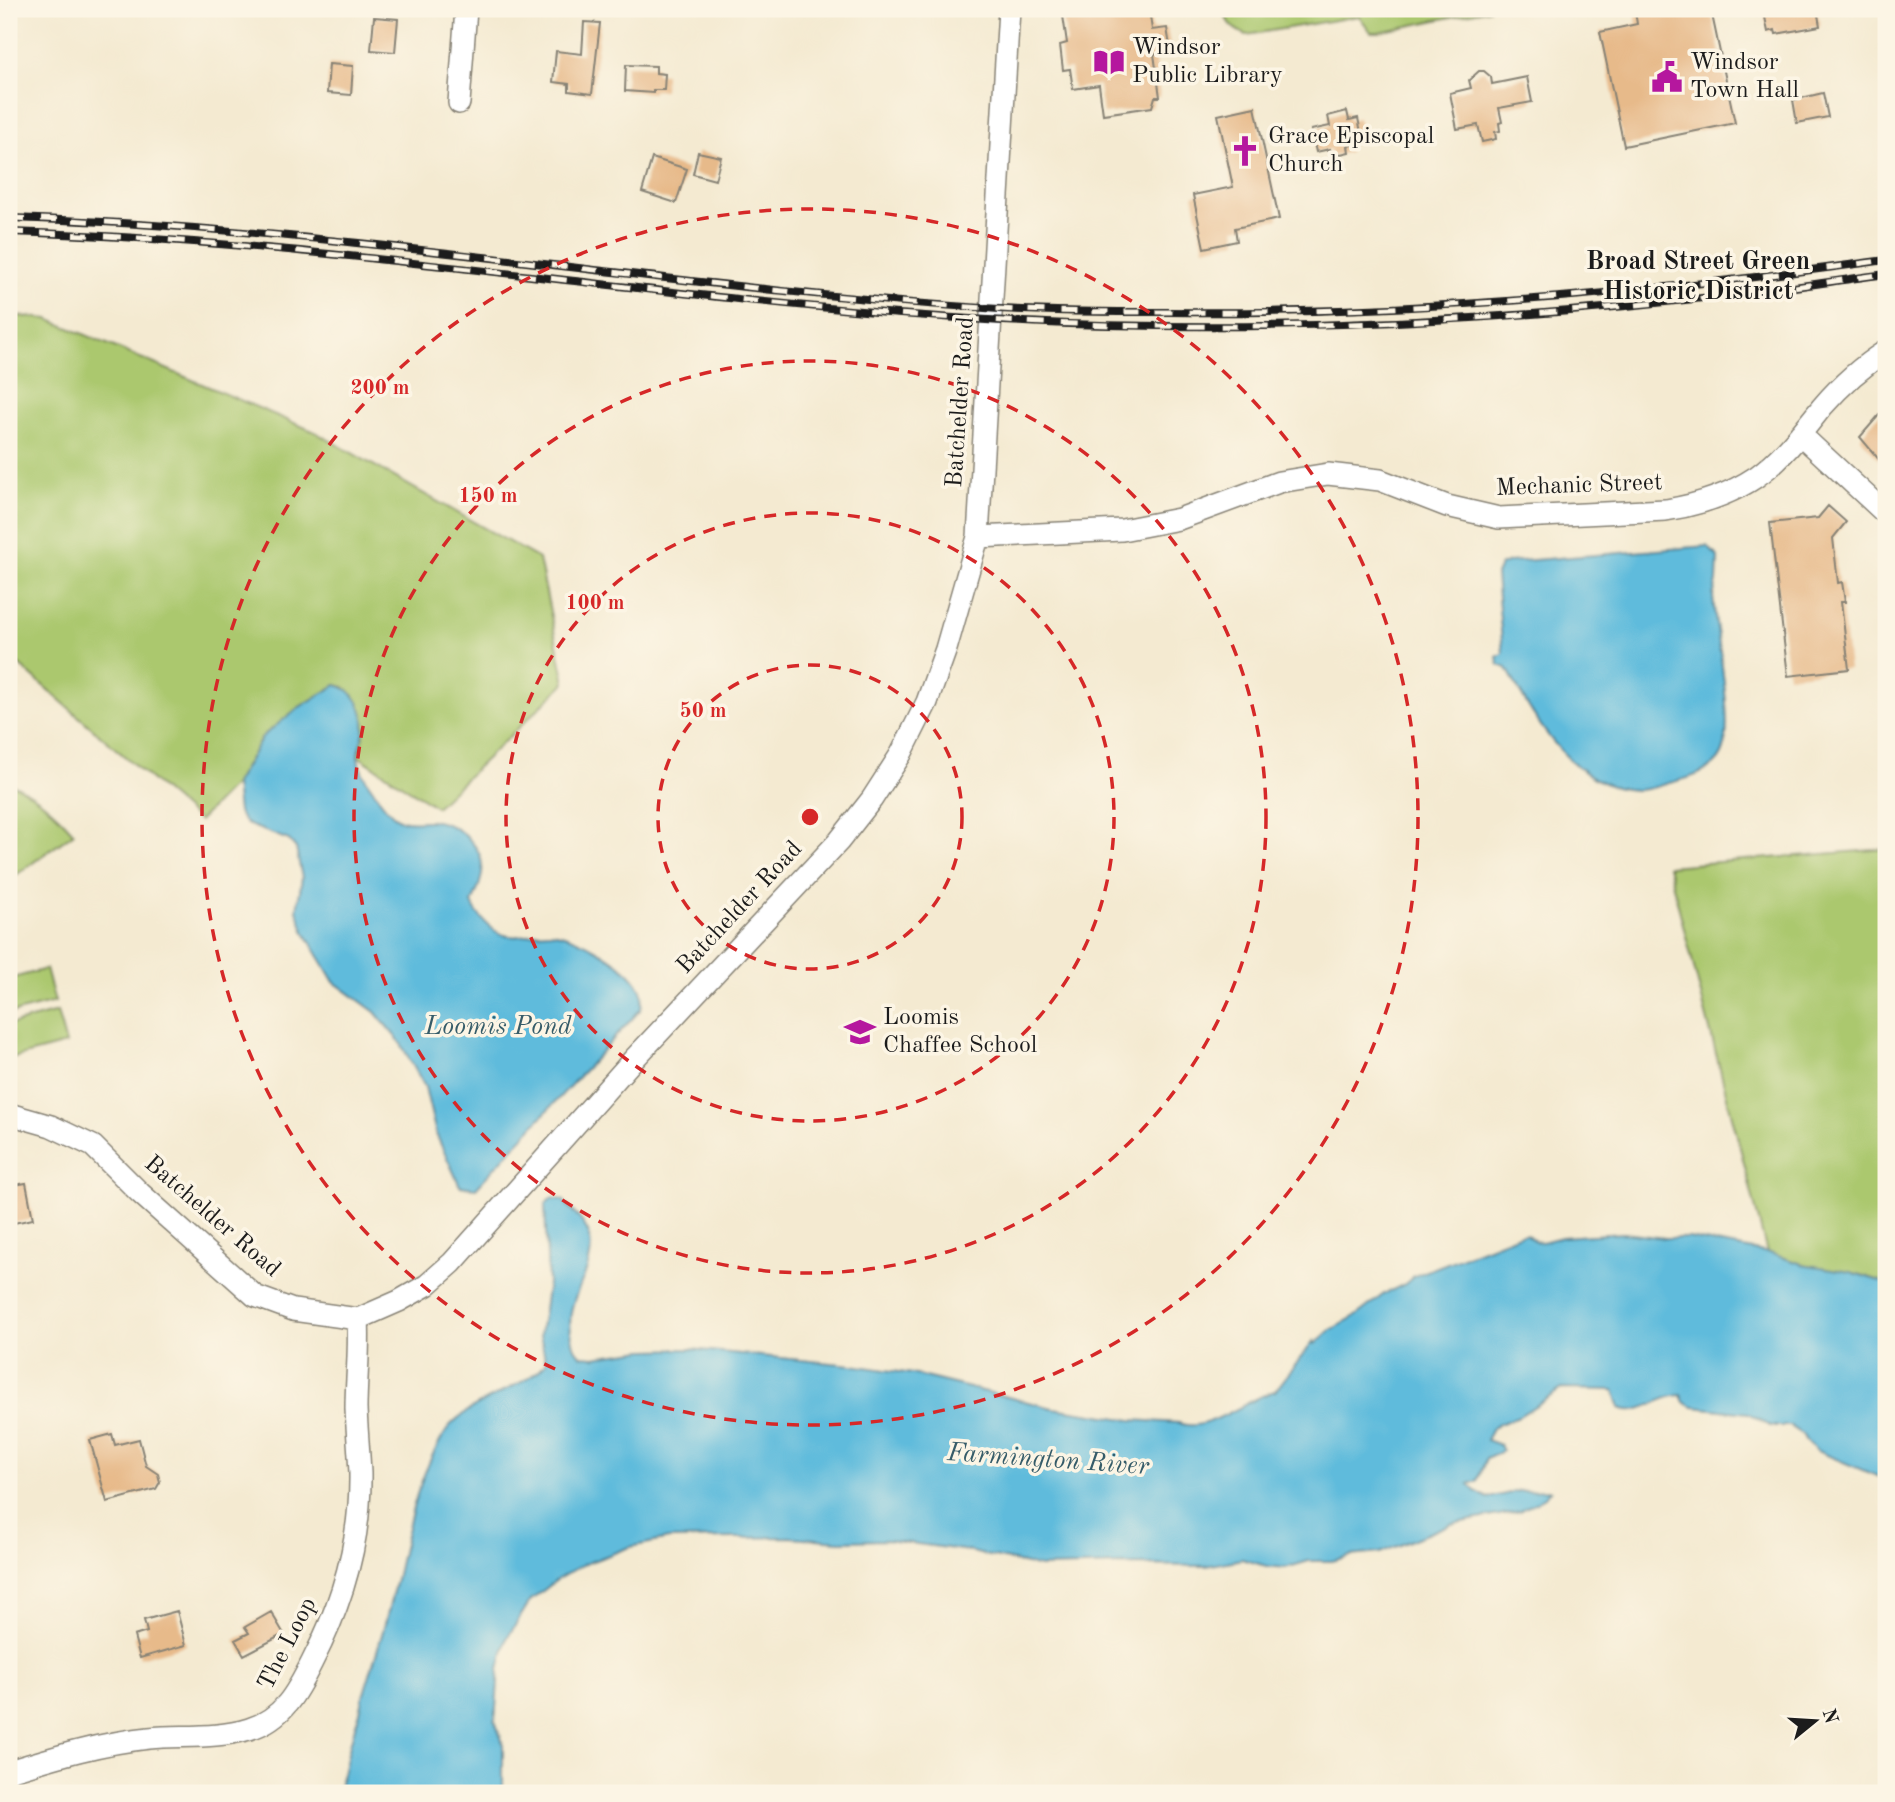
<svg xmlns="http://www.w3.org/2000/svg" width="1895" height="1802" font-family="'Old Standard TT',serif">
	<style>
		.green { fill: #abc86e; stroke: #647245; stroke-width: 2 }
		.water { fill: #5ebbdc; stroke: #3d6c7c; stroke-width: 2 }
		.building { fill: #e7ba8a }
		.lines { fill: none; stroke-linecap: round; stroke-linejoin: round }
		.minor-casing { stroke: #888376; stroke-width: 24 }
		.minor { stroke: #fff; stroke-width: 21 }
		.rail-casing { stroke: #1c1c1c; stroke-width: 8 }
		.rail { stroke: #fcf5e5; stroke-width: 5; stroke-dasharray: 16; stroke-linecap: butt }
		.ring { fill: none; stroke: #d62828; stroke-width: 3.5; stroke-dasharray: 12 9 }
		.labels { text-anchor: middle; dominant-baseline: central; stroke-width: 7; stroke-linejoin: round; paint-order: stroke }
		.poi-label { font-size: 24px; fill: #1c1c1c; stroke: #fcf5e5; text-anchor: start }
		.street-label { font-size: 24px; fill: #1c1c1c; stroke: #fcf5e5 }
		.neighbourhood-label { font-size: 26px; font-weight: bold; fill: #1c1c1c; stroke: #fcf5e5 }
		.water-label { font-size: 26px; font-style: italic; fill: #365c69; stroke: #fcf5e5 }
		.centre { fill: #d62828; stroke: #fcf5e5; stroke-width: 3.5 }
		.ring-label { font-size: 21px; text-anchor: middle; font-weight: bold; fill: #d62828; stroke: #fcf5e5; stroke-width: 7; stroke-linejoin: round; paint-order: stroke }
	</style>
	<rect width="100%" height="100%" fill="#fcf5e5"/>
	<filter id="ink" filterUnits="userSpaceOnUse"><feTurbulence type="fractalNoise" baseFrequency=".0143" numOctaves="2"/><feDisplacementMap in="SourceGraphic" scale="14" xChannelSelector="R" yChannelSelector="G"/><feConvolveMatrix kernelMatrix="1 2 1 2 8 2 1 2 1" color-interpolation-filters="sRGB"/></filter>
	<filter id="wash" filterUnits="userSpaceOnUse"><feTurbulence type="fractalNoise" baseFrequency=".00686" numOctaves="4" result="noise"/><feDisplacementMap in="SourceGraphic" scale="28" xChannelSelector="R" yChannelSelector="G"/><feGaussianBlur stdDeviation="1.57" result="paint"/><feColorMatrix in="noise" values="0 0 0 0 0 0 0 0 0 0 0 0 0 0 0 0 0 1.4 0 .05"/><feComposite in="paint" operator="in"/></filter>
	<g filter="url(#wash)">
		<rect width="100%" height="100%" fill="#f4ead1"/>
		<!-- green -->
		<path class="green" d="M1224,9h266l-111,23h-8l-12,-16 -112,19c-13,-5 -21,-11 -23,-26z
			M9,315l39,4 265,112 226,128 26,124 -129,124 -78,-51 6,-24 -19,-45 -9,-2 -38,23 -35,28 -28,48 -36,37 -190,-165z
			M9,783c26,10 47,29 65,50l-65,47z
			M1886,849v434l-24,-8 -60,-11 -35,-11 -99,-387z
			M46,969l9,33 -46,12v-35z
			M57,1012l9,32 -57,15v-34z"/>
		<!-- water -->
		<path class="water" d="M1707,546l11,11 -1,24 -4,15c2,35 23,130 9,158 -8,17 -32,24 -49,28 -12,3 -25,8 -37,8 -62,-1 -104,-73 -129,-122l-8,-3 -2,-8 6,-4 -7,-78 4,-9 9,-4z
			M336,685c20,4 30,27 28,46 -1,8 -7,18 -6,26 1,12 9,25 16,34 6,10 14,22 25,28 9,5 26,1 37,2 23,4 49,26 46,52 -1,11 -6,21 -10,30 4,11 19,27 29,31 16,7 33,-3 49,-2 26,2 84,34 92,61 1,6 0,11 -1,16l-165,179 -16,-2 -24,-52 -11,-47 -25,-45 -25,-30 -41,-30 -29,-49 -8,-23 5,-32 -6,-30 -7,-8 -40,-15 -6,-5 -5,-8 -3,-28 28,-48 35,-28z
			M551,1198l12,2c9,12 25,24 27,39 6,37 -28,57 -18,99 2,8 3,13 10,18l12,1 50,-7 47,-1 161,16 60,9 141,34 79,12 47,3c27,12 71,-26 96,-32l39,-50 1,3 14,-13 28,-16 27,-21 21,-10 9,-8 107,-42h5l9,7 7,1 20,-5 62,-4 41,5h24l80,15 33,11 49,8 35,11v197l-69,-29 -11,-10 -4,-7 -12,-8h-20l-22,-13 -55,-6 -9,-5 -3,-7c-19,0 -42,22 -61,13l-6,-18 -52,-1 -43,27 -20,8 -7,5 -6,11 14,5 3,6 -17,8 -9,22 -8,3 6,7 13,7 31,-7 31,-1 -5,7 -25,14 -69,13 -71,29 -30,3 -18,5h-23l-24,7 -19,-2 -24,-7 -36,7 -81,-1 -85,2 -78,-17 -75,-10 -48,1 -47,-4 -123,2 -39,8 -48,18 -24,14 -28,22 -24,39 -7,29 -4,52 8,22v50h-166c7,-19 10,-39 16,-59 3,-13 9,-23 10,-37 9,-31 20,-62 27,-93 15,-58 23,-126 59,-177 19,-25 86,-44 97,-65l-6,-27 8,-52 -3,-78z"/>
		<g id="blocks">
			<!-- building -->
			<path class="building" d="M1062,9h87l3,21 15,-2 4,24 -17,2 6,43h-5l-3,10 -49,7 -4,-29 -26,4 -3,-20 -7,1 -3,-25 7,-2z
				M1646,9h28l2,8 35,-7 24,113 -111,23 -24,-114 37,-8 -2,-13z
				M1779,9h38l3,17 -44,8 -1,-4 -7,2 -4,-20z
				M374,17l24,2 -3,33 -24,-2z
				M584,22l16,1 -8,71 -23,-3v-7l-16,-2 3,-31 26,3z
				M329,64l24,2 -2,29 -24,-2z
				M626,65l30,1v7l9,1 -1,16h-11v3l-28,-2z
				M1479,71h5l7,6 1,7 35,-7 5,25 -33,6 3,14 -3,1 1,8 -5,1 1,7 -14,3 -4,-17 -21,4 -7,-36 21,-5 -2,-8z
				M1823,93l5,24 -31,6 -4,-23z
				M1255,107l24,112 -44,9 2,13 -33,7 -11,-53 40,-8 -15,-72z
				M1347,111l2,9 9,-2 5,24 -15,4 1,6 -17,4 -2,-7 -14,3 -5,-22 19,-4 -2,-10z
				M698,152l23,5 -6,23 -22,-6z
				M652,158l35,11 -11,34 -34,-11z
				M1886,407v61l-26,-31z
				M1828,506l18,16 -13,16 5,45 4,-1 3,20h-4l8,67 -61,7 -18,-153 48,-5z
				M26,1183l7,36 -24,5v-38z
				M112,1434l3,11 24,-6 7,27 12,8 2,8 -4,7 -49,13 -17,-62z
				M177,1611l9,34 -46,13 -6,-22 13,-4 -3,-12z
				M271,1612l13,22 -40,21 -9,-15 14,-7 -4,-6z"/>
		</g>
	</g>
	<g filter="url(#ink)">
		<use href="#blocks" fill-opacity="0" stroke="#888376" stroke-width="2"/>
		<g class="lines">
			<defs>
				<path id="minor" d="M459,103l7,-94
					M1800,434l84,78
					M978,537l144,-7 57,-11 100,-37 49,-8 52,6 67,26 52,12 167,-8c32,-5 63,-15 90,-33 27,-19 46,-45 66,-70 19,-22 40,-41 64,-56
					M9,1114l42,12 42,20 47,47 115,103 38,14 65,9 41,-18 28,-16 25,-22 181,-203 206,-219 33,-42 29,-45 26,-52 19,-53 32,-112 31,-528
					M9,1771c46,-14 91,-28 140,-33 33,-3 67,1 100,-9 34,-10 48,-37 63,-67 30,-58 49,-123 48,-189 -1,-21 -3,-43 -4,-64 0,-30 4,-60 2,-90"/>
			</defs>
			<!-- minor casing -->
			<use href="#minor" class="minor-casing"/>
			<!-- minor -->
			<use href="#minor" class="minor"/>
			<defs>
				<path id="rail" d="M9,218c332,9 659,71 990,91 56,3 113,3 170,3 241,3 479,-19 717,-52
					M9,232c322,9 640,67 961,87 258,16 519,5 776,-26 47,-5 93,-13 140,-19"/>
			</defs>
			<!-- rail casing -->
			<use href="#rail" class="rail-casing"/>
			<!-- rail -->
			<use href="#rail" class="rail"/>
		</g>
	</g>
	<!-- distance rings -->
	<g class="ring">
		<circle cx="810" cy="817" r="152"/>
		<circle cx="810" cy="817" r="304"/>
		<circle cx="810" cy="817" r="456"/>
		<circle cx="810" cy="817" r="608"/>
	</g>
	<!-- icons -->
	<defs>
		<symbol id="library-bare" viewBox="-9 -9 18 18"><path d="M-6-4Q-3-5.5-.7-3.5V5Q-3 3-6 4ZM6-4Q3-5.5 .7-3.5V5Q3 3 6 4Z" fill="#b5179e" stroke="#fcf5e5" stroke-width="2.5" paint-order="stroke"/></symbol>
		<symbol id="civic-bare" viewBox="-9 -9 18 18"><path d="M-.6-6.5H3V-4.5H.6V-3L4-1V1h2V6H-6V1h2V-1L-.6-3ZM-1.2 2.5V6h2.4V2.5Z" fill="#b5179e" stroke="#fcf5e5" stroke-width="2.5" paint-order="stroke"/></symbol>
		<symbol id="church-bare" viewBox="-9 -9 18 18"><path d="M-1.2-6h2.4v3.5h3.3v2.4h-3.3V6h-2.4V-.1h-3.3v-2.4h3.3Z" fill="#b5179e" stroke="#fcf5e5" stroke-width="2.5" paint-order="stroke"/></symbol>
		<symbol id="school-bare" viewBox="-9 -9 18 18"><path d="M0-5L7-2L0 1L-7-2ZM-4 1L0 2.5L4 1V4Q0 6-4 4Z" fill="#b5179e" stroke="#fcf5e5" stroke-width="2.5" paint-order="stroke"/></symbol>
	</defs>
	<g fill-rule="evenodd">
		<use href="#library-bare" x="1087" y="40" width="44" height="44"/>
		<use href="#civic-bare" x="1645" y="55" width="44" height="44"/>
		<use href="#church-bare" x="1223" y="129" width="44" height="44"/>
		<use href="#school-bare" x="838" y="1010" width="44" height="44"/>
	</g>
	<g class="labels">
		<!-- poi labels -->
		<g class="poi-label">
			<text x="1132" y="48">Windsor<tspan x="1132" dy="28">Public Library</tspan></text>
			<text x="1690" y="63">Windsor<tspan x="1690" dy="28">Town Hall</tspan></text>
			<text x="1268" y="137">Grace Episcopal<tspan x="1268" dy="28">Church</tspan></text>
			<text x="883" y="1018">Loomis<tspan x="883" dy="28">Chaffee School</tspan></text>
		</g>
		<!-- street labels -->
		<g class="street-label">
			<text transform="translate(961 402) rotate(-86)">Batchelder Road</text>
			<text transform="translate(1579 486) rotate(-2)">Mechanic Street</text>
			<text transform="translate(740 908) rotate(-47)">Batchelder Road</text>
			<text transform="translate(212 1217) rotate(41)">Batchelder Road</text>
			<text transform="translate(288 1644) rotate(-63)">The Loop</text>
		</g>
		<!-- neighbourhood labels -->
		<g class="neighbourhood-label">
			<text x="1698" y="262">Broad Street Green<tspan x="1698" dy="30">Historic District</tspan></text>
		</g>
		<!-- water labels -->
		<g class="water-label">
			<text x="498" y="1027">Loomis Pond</text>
			<text transform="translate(1048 1460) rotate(4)">Farmington River</text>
		</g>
	</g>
	<circle cx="810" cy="817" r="10" class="centre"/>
	<g class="ring-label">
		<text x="380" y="394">200 m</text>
		<text x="488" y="502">150 m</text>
		<text x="595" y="609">100 m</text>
		<text x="703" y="717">50 m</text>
	</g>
	<!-- margin -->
	<rect width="1895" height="1802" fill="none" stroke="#fcf5e5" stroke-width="35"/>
	<!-- north arrow -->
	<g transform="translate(1815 1721) rotate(72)" stroke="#fcf5e5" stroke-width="5" paint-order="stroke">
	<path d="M0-5L12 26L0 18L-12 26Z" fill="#1c1c1c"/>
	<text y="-10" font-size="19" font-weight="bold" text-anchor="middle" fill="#1c1c1c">N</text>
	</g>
</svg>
